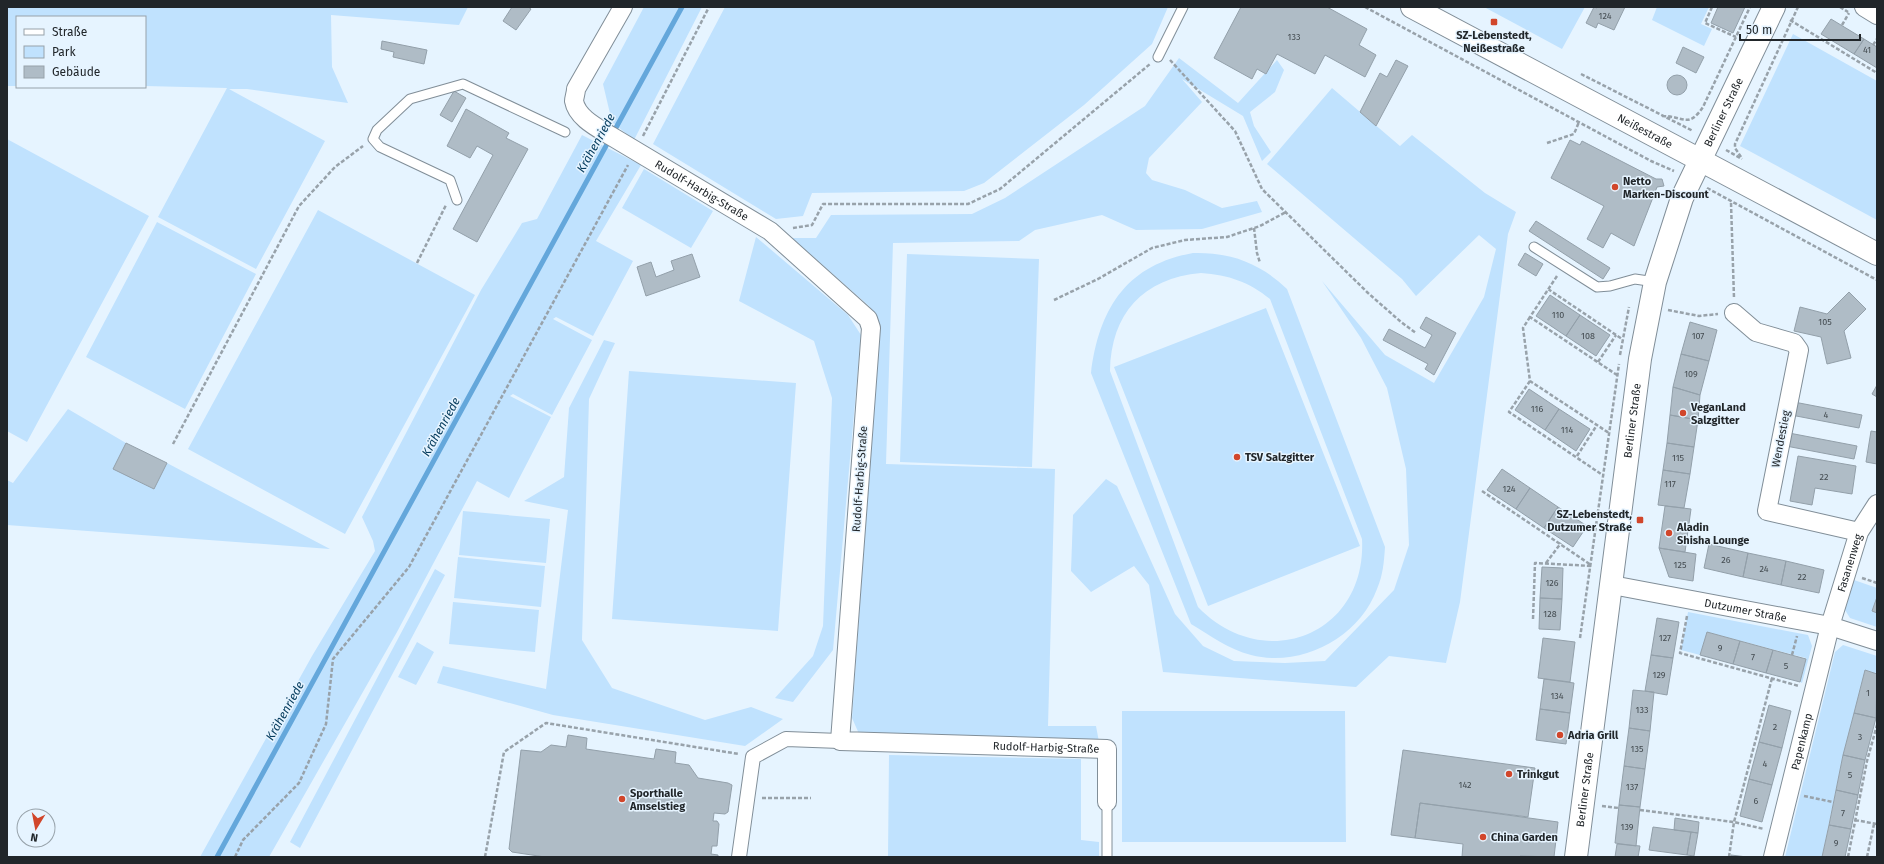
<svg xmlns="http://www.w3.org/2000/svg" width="1884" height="864" font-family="'Fira Sans',sans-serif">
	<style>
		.green { fill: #c0e2fe; fill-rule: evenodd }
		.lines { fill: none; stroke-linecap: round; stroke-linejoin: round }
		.stream { stroke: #64a7db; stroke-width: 5 }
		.building { fill: #afbcc6; stroke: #93a0aa }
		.service-casing { stroke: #818e98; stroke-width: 11 }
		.pedestrian-casing { stroke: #818e98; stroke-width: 16 }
		.minor-casing { stroke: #818e98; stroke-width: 20 }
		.tertiary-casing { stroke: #818e98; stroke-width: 24 }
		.path { stroke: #98a2aa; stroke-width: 2.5; stroke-dasharray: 4 2; stroke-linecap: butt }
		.service { stroke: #fff; stroke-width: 9 }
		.pedestrian { stroke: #fff; stroke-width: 14 }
		.minor { stroke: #fff; stroke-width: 18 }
		.tertiary { stroke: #fff; stroke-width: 22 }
		.poi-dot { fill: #d1462b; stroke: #e6f4ff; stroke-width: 1.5 }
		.labels { text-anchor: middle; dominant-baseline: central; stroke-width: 3; stroke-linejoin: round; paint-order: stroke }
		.number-label { font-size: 9px; fill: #444c51 }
		.poi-label { font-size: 11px; font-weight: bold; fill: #21262a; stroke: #e6f4ff; text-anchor: start }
		.street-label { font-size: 11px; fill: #21262a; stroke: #e6f4ff }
		.water-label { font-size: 12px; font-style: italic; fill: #083e60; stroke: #e6f4ff }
	</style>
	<rect width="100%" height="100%" fill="#e6f4ff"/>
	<!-- green -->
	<path class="green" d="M7,7h461l-9,18 -128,-10 1,52 16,36 -101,-14h-18l96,52 -69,128 -98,-52 69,-129 -82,-2v-69h-128v69h-10z
		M644,7h58l-68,133 -22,-18 -9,-38z
		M725,7h443l-16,37 -68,61 -100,78 -20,8 -152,2 -9,23 -27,3 -123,-75z
		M1484,7h101l-23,42z
		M1657,7h52l-8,17 11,5 -8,17 -52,-26z
		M1793,34l84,47v139l-137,-74z
		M1179,58l59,45 39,-43 7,10 -9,22 -25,20 4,14 17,26 -9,9 -19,-45 -61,-37 20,23 -53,56 -3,15 6,7 33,10 37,18 35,-7 5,11 -60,17 -66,1 -34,-15 -67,15 -16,11 -126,2 -7,221 169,5 -7,257h48l3,16 -239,-6 -8,-18 27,-391 -10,-21 -77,-68h24l15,-23 141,-1 33,-16 140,-92z
		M1332,88l68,58 12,-11 73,58 31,19 -8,22 -48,368 -14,61 -57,-7 -33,31 -193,-15 -14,-87 -15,-19 -43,26 -20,-21 2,-56 33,-36 11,7 58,128 28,32 31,15 51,2 40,-2 69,-71 15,-45 -3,-76 -19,-81 -26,-50 -39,-57 63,74 49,28 50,-86 12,-48 -17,-14 -63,61 -14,-17 -135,-115z
		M582,135l59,30 -45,76 37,20 -40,75 -37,-19 -3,2 39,21 -40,75 -39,-21 -3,2 41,21 -42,81 -32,-17 -80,151 -128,225h-69l112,-201 63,-105 -2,-10 -11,-24 119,-227 41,-67 15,-4z
		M7,139l142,77 -122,226 -20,-11z
		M644,169l69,42 -22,37 -69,-40z
		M318,210l157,85 -130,239 -157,-85z
		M157,222l99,52 -71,135 -99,-52z
		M756,237l92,78 13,20 -28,315 -40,52 -18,-4 38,-42 10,-30 9,-228 -18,-57 -75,-40z
		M1193,253c37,-1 67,10 94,36l98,258c-1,15 -2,28 -8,42 -18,49 -76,79 -126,66 -23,-6 -40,-19 -60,-31l-100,-251c8,-64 35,-108 102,-120zM1201,273c28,2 48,9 69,26l92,240c5,96 -98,136 -164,68l-88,-236c1,-57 33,-93 91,-98z
		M907,254l132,5 -7,208 -132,-5z
		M1266,308l94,238 -152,60 -94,-239z
		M604,340l11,3 -26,56 -7,241 30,48 93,32 46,-13 32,12 -38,27 -192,-31 -116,-32 6,-17 103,23 22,-179 -44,-9 40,-24 5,-69z
		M629,371l167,12 -18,248 -166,-12z
		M68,409l58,34 -12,26 40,20 13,-26 163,86 -323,-24v-45l6,3z
		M463,511l87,8 -4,44 -87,-8z
		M458,557l87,9 -4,41 -87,-9z
		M435,569l10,6 -145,273 -10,-6z
		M1854,580l23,8v9l-5,14 5,2v14l-27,-9 -5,-8z
		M453,602l86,8 -4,42 -86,-8z
		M1688,612l120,23 4,11 -10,37 -2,-1 6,-24 -99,-26 -7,23 -19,-5z
		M417,642l17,10 -18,33 -18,-8z
		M1843,645l34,11v18l-12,-3 -22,84 -21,102h-37l50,-205z
		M1122,711h223l1,131h-224z
		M889,755l192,4v81l18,2v15h-211z"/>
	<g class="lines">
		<!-- stream -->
		<path class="stream" d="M217,857l465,-850"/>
	</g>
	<!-- building -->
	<path class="building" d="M512,7h16l3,2 -15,21 -13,-9z
		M1241,7h86l40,22 -8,16 17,10 -11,22 -40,-22 -10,19 -38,-20 -11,20 -9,-5 -5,10 -38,-21z
		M1594,7l3,1v-1h28l-11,23 -16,-7 -2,5 -10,-5z
		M1718,7h27l-12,26 -22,-10z
		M1831,19l33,20 -10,15 -33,-20z
		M1864,39l13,8v21l-23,-14z
		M382,41l45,9 -3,14 -31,-7 1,-5 -13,-3z
		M1683,47l21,10 -8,16 -20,-10z
		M1396,60l12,6 -32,60 -16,-14 20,-39 7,4z
		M1667 85a10 10 0 1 1 20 0a10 10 0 1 1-20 0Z
		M454,91l12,7 -14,24 -12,-7z
		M466,109l43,24 -3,5 22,11 -51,93 -24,-13 40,-74 -16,-9 -7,12 -23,-12z
		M1570,140l10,5 2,-4 74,38h6l2,7 -7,1 -23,59 -23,-13 -8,15 -16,-9 17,-33 -53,-28z
		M1536,221l74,47 -7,11 -74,-48z
		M1525,253l18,11 -7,12 -18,-11z
		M692,254l8,23 -54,19 -9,-29 14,-5 5,15 18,-7 -3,-9z
		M1849,292l17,17 -22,22 7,27 -24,6 -6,-27 -27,-6 6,-24 27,7z
		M1550,295l30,20 -14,21 -30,-20z
		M1580,315l30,20 -14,21 -30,-20z
		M1426,317l30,16 -22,42 -9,-6 3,-5 -45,-24 6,-11 36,19 7,-13 -12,-7z
		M1690,322l27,8 -8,31 -28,-7z
		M1681,354l28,7 -9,34 -27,-8z
		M1877,385v12l-5,-3z
		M1673,387l27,8 -2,25 -28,-5z
		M1529,389l30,20 -14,21 -30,-20z
		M1794,402l68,13 -3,13 -68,-13z
		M1559,409l31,20 -14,22 -31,-21z
		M1670,415l28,5 -4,27 -27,-4z
		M1871,431l6,1v32l-11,-2z
		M1789,433l68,13 -3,13 -68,-13z
		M126,443l41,20 -13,26 -41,-20z
		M1667,443l27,4 -4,27 -27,-4z
		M1798,456l58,10 -4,28 -37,-6 -3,17 -22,-4z
		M1502,469l28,19 -14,21 -29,-19z
		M1663,470l27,4 -6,34 -26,-3z
		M1530,488l28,19 -14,21 -28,-19z
		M1665,506l26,3 -6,43 -26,-4z
		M1558,507l29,19 -14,21 -29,-19z
		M1709,544l39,9 -5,24 -39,-9z
		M1659,548l37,6 -3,27 -24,-4z
		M1748,553l38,8 -5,24 -38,-8z
		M1786,561l38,9 -5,23 -38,-8z
		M1542,567l21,1 -1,31 -22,-1z
		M1877,597v16l-5,-2z
		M1540,598l22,1 -2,31 -21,-1z
		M1657,618l22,4 -6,36 -22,-3z
		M1707,632l33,9 -7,23 -33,-9z
		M1543,638l32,4 -5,40 -32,-4z
		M1740,641l33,9 -7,23 -33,-9z
		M1773,650l33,9 -6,23 -34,-9z
		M1651,655l22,3 -6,37 -22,-4z
		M1865,670l12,4 -1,44 -22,-5z
		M1544,679l30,4 -4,30 -30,-4z
		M1633,690l21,2 -4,39 -21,-3z
		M1769,705l22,6 -9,37 -23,-6z
		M1540,709l30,4 -4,31 -30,-4z
		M1854,713l22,5 -11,42 -22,-5z
		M1629,728l21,3 -5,38 -21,-3z
		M568,735l19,3 -1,11 68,10 2,-10 20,3 -1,11 14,2 9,13 30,5 4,2 -4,27 -3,2 -11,-1 -1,8h4l2,3 -2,22h-5l-1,8 7,1v2h-173l-33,-5 -3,-3 12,-99 20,2 10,-7 15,2z
		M1759,742l23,6 -10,37 -23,-6z
		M1403,750l132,18 -7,49 -108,-14 -5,35 -24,-3z
		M1843,755l22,5 -7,35 -22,-5z
		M1624,766l21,3 -5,38 -21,-2z
		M1749,779l23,6 -10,37 -22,-6z
		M1836,790l22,5 -7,34 -22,-4z
		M1420,803l138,19 -4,35 -34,-1v1h-58l1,-13 -48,-6z
		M1619,805l21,2 -4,39 -21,-3z
		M1675,818l24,4 -1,11 -24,-3z
		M1829,825l22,4 -6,28h-23z
		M1653,827l38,5 -4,23 -38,-5z
		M1691,832l7,1 -4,23 -7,-1z
		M1617,844l23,2 -2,11h-23z
		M1731,855l16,2h-16z"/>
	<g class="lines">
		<defs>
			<path id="service" d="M1158,57l25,-50
				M457,200l-7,-20 -70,-33 -7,-8 4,-9 33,-31 53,-15 102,48
				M1534,247l63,40 13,-1 25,-7 20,3
				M1107,857v-55"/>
			<path id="pedestrian" d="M739,857l14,-100 33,-18 54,2"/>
			<g id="minor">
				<path id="s1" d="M623,7l-47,82c0,4 -2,9 -2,12 3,17 24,27 37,35l159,95 98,88 3,9 -31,413 267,8v53"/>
				<path d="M1864,7l13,8"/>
				<path d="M1734,313l22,19 38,11 5,7 -32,161 92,21"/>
				<path id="s2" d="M1612,585l218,41 47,15"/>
				<path id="s3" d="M1773,857l57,-231 29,-94 18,-28"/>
			</g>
			<g id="tertiary">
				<path id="s4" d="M1412,7l465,247"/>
				<path id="s5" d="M1576,857l64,-498 15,-77 27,-84 92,-191"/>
			</g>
		</defs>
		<!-- service casing -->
		<use href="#service" class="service-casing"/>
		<!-- pedestrian casing -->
		<use href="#pedestrian" class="pedestrian-casing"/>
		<!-- minor casing -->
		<use href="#minor" class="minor-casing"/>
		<!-- tertiary casing -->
		<use href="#tertiary" class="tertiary-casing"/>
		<!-- path -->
		<path class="path" d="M1365,7l286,154 23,10
			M1712,7l-7,16 31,14
			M1840,7l8,5
			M1790,20l87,53
			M1842,25l7,-12
			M1873,45l4,-6
			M1170,60l65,71 27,58 106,104 33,29 15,11
			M1581,74l112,57
			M1662,116c22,0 26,13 41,-9l47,-100
			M643,136l66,-129
			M1547,143l27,-9 5,-12
			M1726,150l16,9
			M1741,157l-6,-9v-4l63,-137
			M1707,188l170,92
			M1731,203l3,95
			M793,228l19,-3 11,-21h145l32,-15 150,-125
			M1254,228l3,25 3,10
			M417,263l29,-58
			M1557,276l-27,41 87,58
			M1548,289l74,50
			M1054,300l44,-21 54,-31 33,-8 42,-3 33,-11 26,-14
			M1668,310l31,6 19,-2
			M1530,317l-7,11 7,53 79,52
			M1620,355l9,-48
			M1598,362l18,-27
			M1530,381l-21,31 95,64
			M173,444l126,-238 36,-39 28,-21
			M1577,456l20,-31
			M1482,491l109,74
			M1546,563l15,-20
			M1862,578l15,5
			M1687,616l-7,37 119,33
			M1533,619l2,-56 57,3
			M1580,638l39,-274
			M1792,655l5,-19
			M1804,796l29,6
			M762,798h49
			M1602,806l17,2
			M1640,810l94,12 30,7
			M1855,820l22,4
			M235,857l8,-17 56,-57 27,-59 7,-65 76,-92 219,-402
			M485,857l19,-105 42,-29 193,31
			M1729,857l5,-35 38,-144
			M1848,857l19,-96 10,-36
			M1867,857l7,-33"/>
		<!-- service -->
		<use href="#service" class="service"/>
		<!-- pedestrian -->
		<use href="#pedestrian" class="pedestrian"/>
		<!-- minor -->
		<use href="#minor" class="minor"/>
		<!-- tertiary -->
		<use href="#tertiary" class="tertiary"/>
	</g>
	<!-- markers -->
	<g class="poi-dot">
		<rect x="1490" y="18" width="8" height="8" rx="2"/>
		<circle cx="1615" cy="187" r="4"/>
		<circle cx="1683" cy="413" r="4"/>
		<circle cx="1237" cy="457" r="4"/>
		<rect x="1636" y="516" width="8" height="8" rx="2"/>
		<circle cx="1669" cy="533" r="4"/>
		<circle cx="1560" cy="735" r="4"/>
		<circle cx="1509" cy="774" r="4"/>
		<circle cx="622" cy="799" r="4"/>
		<circle cx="1483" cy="837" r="4"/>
	</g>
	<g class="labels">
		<!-- number labels -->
		<g class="number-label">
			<text x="1605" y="16">124</text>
			<text x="1294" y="37">133</text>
			<text x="1867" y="50">41</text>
			<text x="1558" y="315">110</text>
			<text x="1825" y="322">105</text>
			<text x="1588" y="336">108</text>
			<text x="1698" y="336">107</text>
			<text x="1691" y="374">109</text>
			<text x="1537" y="409">116</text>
			<text x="1826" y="415">4</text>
			<text x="1567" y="430">114</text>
			<text x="1678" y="458">115</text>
			<text x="1824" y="477">22</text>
			<text x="1670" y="484">117</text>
			<text x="1509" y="489">124</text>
			<text x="1726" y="560">26</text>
			<text x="1680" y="565">125</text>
			<text x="1764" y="569">24</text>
			<text x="1802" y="577">22</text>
			<text x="1552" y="583">126</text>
			<text x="1550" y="614">128</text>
			<text x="1665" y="638">127</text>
			<text x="1720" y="648">9</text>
			<text x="1753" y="657">7</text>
			<text x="1786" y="666">5</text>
			<text x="1659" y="675">129</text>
			<text x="1868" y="693">1</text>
			<text x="1557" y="696">134</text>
			<text x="1642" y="710">133</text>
			<text x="1775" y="727">2</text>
			<text x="1860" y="737">3</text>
			<text x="1637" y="749">135</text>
			<text x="1765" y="764">4</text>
			<text x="1850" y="775">5</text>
			<text x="1465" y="785">142</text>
			<text x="1632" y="787">137</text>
			<text x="1756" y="801">6</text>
			<text x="1843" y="813">7</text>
			<text x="1627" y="827">139</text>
			<text x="1836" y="843">9</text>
		</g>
		<!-- poi labels -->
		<g class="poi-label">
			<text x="1494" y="35" text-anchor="middle">SZ-Lebenstedt,<tspan x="1494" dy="13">Neißestraße</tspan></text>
			<text x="1623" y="181">Netto<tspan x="1623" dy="13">Marken-Discount</tspan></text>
			<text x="1691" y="407">VeganLand<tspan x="1691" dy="13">Salzgitter</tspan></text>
			<text x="1245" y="457">TSV Salzgitter</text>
			<text x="1632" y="514" text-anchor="end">SZ-Lebenstedt,<tspan x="1632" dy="13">Dutzumer Straße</tspan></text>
			<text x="1677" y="527">Aladin<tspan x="1677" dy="13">Shisha Lounge</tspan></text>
			<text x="1568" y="735">Adria Grill</text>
			<text x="1517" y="774">Trinkgut</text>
			<text x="630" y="793">Sporthalle<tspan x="630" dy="13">Amselstieg</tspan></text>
			<text x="1491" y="837">China Garden</text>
		</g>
		<!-- street labels -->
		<g class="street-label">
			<text stroke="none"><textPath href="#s5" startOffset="764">Berliner Straße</textPath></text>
			<text stroke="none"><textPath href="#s4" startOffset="264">Neißestraße</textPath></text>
			<text stroke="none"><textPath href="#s1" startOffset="265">Rudolf-Harbig-Straße</textPath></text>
			<text stroke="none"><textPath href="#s5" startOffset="440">Berliner Straße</textPath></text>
			<text transform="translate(1781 439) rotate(-79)">Wendestieg</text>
			<text transform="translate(860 479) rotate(-86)">Rudolf-Harbig-Straße</text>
			<text stroke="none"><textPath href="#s3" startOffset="304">Fasanenweg</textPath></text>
			<text stroke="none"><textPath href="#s2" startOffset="136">Dutzumer Straße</textPath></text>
			<text stroke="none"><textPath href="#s3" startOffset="119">Papenkamp</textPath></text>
			<text stroke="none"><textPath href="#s1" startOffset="1106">Rudolf-Harbig-Straße</textPath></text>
			<text stroke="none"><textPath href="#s5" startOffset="68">Berliner Straße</textPath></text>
		</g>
		<!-- water labels -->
		<g class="water-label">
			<text transform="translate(596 143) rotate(-61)">Krähenriede</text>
			<text transform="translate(441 427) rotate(-61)">Krähenriede</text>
			<text transform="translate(285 711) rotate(-61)">Krähenriede</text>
		</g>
	</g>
	<!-- border -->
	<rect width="1884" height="864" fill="none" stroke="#21262a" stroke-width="16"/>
	<!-- legend -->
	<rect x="16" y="16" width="130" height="72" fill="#e6f4ff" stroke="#97a2aa"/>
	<rect x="24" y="29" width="20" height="6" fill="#ffffff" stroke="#97a2aa"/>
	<text x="52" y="36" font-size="12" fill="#21262a">Straße</text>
	<rect x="24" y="46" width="20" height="12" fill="#c0e2fe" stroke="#97a2aa"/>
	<text x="52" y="56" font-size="12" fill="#21262a">Park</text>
	<rect x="24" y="66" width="20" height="12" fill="#afbcc6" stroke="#97a2aa"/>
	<text x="52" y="76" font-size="12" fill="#21262a">Gebäude</text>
	<!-- north arrow -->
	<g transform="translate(36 828) rotate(190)"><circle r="19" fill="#e6f4ff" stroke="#97a2aa"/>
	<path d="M0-3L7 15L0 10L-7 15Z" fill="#d1462b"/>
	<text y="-6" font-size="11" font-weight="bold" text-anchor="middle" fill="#21262a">N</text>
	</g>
	<!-- scale -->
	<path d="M1740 34v6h120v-6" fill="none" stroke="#21262a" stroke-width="2"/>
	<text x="1746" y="34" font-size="12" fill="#21262a" stroke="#e6f4ff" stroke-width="3" paint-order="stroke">50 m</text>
</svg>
